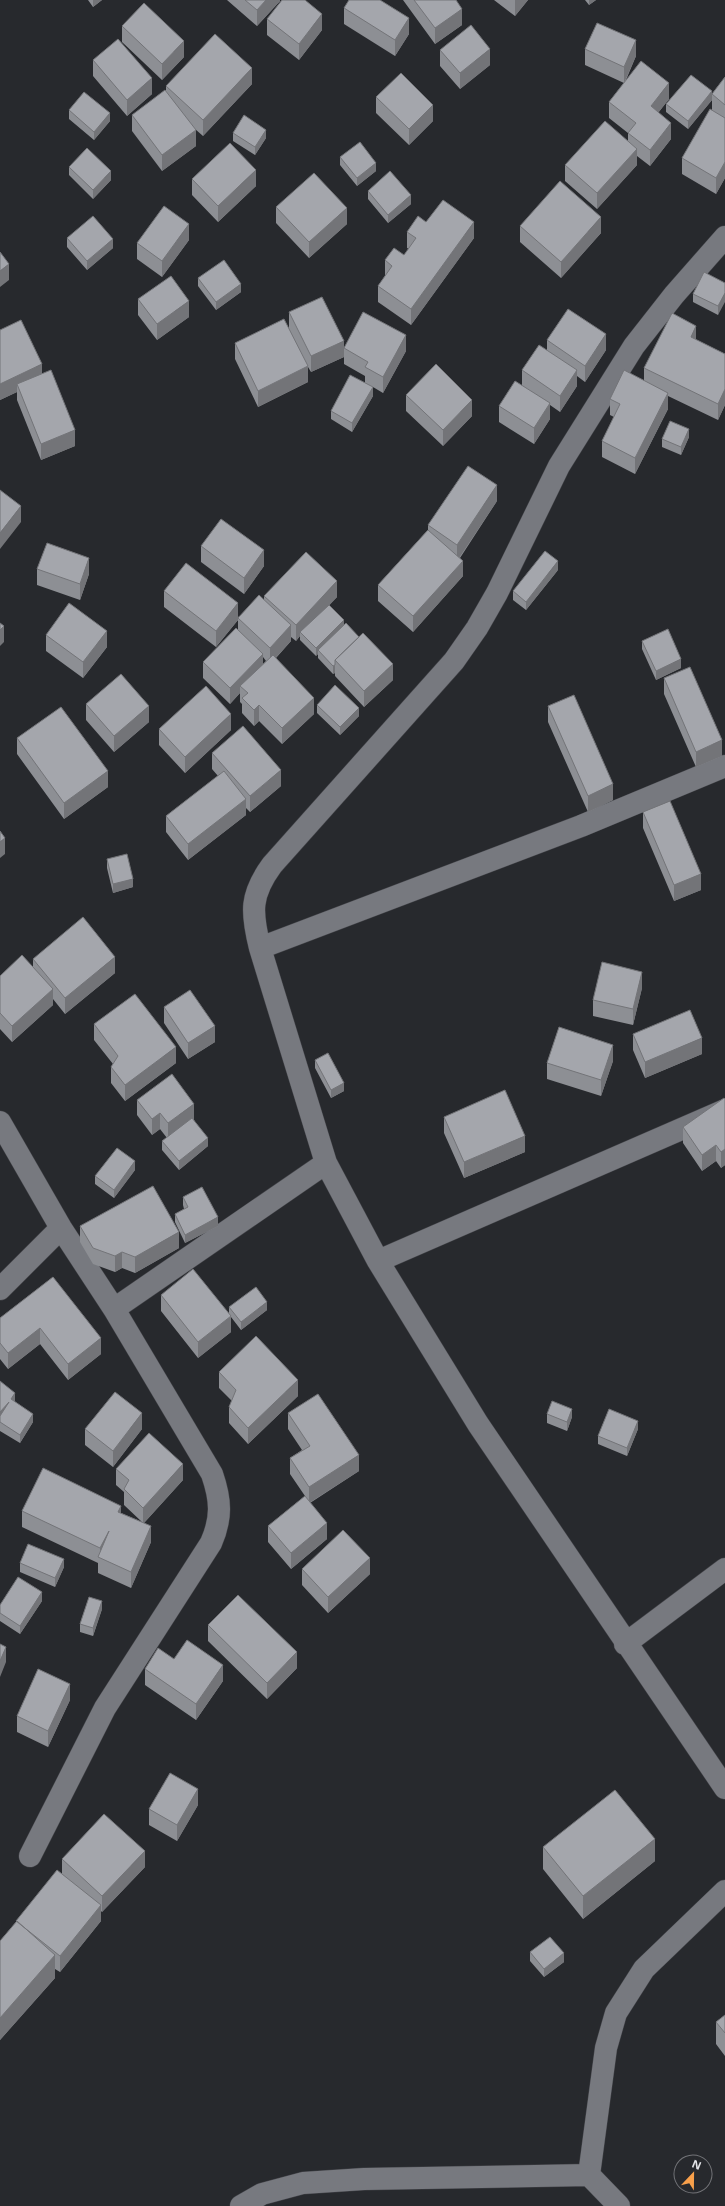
<svg xmlns="http://www.w3.org/2000/svg" width="725" height="2206" font-family="'Open Sans',sans-serif">
	<style>
		.lines { fill: none; stroke-linecap: round; stroke-linejoin: round }
		.minor-casing { stroke: #434449; stroke-width: 23 }
		.minor { stroke: #77797f; stroke-width: 22 }
		.wall { fill: #8d8f94; fill-rule: evenodd }
		.shaded-wall { fill: #737478 }
		.building { fill: #a4a6ac; stroke: #737478 }
	</style>
	<rect width="100%" height="100%" fill="#27292d"/>
	<g class="lines">
		<defs>
			<path id="minor" d="M725,237l-51,58 -40,51 -75,120 -62,127 -20,35 -23,33 -182,204c-22,30 -21,47 -12,83l66,215 52,98 100,163 247,364
				M260,948l321,-122 144,-60
				M0,1122l61,106 53,81 98,165c9,26 10,44 -1,69l-106,165 -75,148
				M378,1261l347,-151
				M0,1289l61,-61
				M114,1309l212,-146
				M625,1644l100,-75
				M589,2175l17,-127 10,-35 28,-44 81,-78
				M241,2206l21,-12 41,-11 61,-4 225,-4 30,31"/>
		</defs>
		<!-- minor casing -->
		<use href="#minor" class="minor-casing"/>
		<!-- minor -->
		<use href="#minor" class="minor"/>
	</g>
	<!-- wall -->
	<path class="wall" d="M88,0h14l-9,7z
		M227,0h53v1l-23,25z
		M403,0h53l6,25 -27,19z
		M494,0h34l-13,16z
		M585,0h11l-7,5z
		M344,8l65,26 -14,22 -51,-32z
		M267,19l55,11 -23,30 -32,-25z
		M122,26l62,31 -22,23 -40,-38z
		M585,49l51,7 -10,24 43,19 -11,14 13,26 -21,27 -13,-10v9l-40,44 -32,-28v-16l63,-24v-8l-19,-15v-16l15,-19 -39,-18z
		M440,50l50,15 -30,24 -20,-23z
		M93,60l59,34 -25,22 -34,-40z
		M725,77v101l-9,16 -34,-20v-16l30,-48v-10l-24,29 -22,-17v-8l46,-10z
		M252,84l-49,52 -8,-7 1,17 -34,25 -30,-40v-16l34,-24v-5z
		M376,97l57,24 -24,24 -33,-32z
		M69,110l41,11 -16,19 -25,-21z
		M233,133l33,5 -11,17 -22,-14z
		M340,157l36,14 -19,15 -17,-21z
		M69,167l42,13 -18,19 -24,-24z
		M192,179l64,7 -38,36 -26,-27z
		M368,191l43,13 -23,19 -20,-24z
		M276,207l71,17 -38,34 -33,-35z
		M426,222l48,16 -63,87 -33,-23v-16l7,-10v-16l19,-5 5,-6 -2,-1v-16z
		M520,226l81,7 -40,45 -41,-36z
		M67,238l46,10 -26,22 -20,-23z
		M189,240l-27,37 -25,-18v-16z
		M198,278l43,14 -25,18 -18,-24z
		M725,283l-7,32 -25,-13v-8z
		M138,299l51,18 -32,23 -19,-25z
		M289,312l55,36 62,3 -23,42 -10,-6v9l-21,36 -21,-13v-8l34,-28v-7l-21,-12v-7l-33,15 -3,-5v15l-50,25 -23,-48v-16l54,-15z
		M0,330l42,43 33,73 -34,14 -24,-60v-8l-17,8z
		M547,340l59,10 -21,32 -8,-6v10l-17,26 -10,-7v14l-16,25 -35,-22v-16l23,-20v-16l25,-20z
		M696,340l29,14v51l-7,15 -50,-24v13l-33,65 -33,-17v-16l12,-24 -4,-2v-16l34,-18v-13z
		M406,395l66,21 -29,30 -37,-35z
		M689,437l-8,18 -19,-8v-8z
		M497,501l-37,57 3,18 -50,56 -35,-31v-16l50,-55v-5z
		M201,546l63,20 -20,28 -43,-32z
		M37,569l52,5 -9,26 -43,-15z
		M558,570l-32,40 -13,-10v-9z
		M164,591l74,26 26,-17v-4l73,1 -8,8 15,19 49,56 -29,27 -29,-31v-3l-2,1 -15,-16v-4l-2,2 -16,-16v-4l-4,5 -5,-4v4l-15,17 38,56 -32,30 -23,-23 -5,5 -12,-13v-9l-2,-2v-9l-10,11 -27,-26v-16l35,-33v-9l-22,27 -52,-40zM263,657l3,4 -3,3z
		M46,635l61,12 -24,31 -37,-27z
		M642,641l39,27 -25,12 -14,-31z
		M664,678l58,78 -26,11 -32,-73z
		M86,704l63,18 -35,30 -28,-32z
		M317,705l42,11 -19,19 -23,-22z
		M548,706l65,94 -25,12 -40,-90z
		M159,729l72,1 -46,43 -26,-28z
		M17,738l91,49 -44,32 -47,-65z
		M212,753l69,33 -31,26 -4,-4v7l-58,45 -22,-28v-16l52,-40 -6,-7z
		M643,812l58,78 -27,11 -31,-73z
		M107,859l26,28 -20,6 -6,-25z
		M33,959l82,14 -50,41 -12,-15v6l-41,37 -12,-13v-53l33,-9z
		M642,988l-9,37 -40,-9v-16z
		M164,1007l51,35 -27,17 -24,-36z
		M94,1024l82,39 -51,38 -14,-18v-16l2,-3 -19,-24z
		M633,1034l69,20 -57,24 -12,-28z
		M315,1060l29,31 -13,7 -16,-30z
		M613,1061l-12,35 -54,-17v-16z
		M725,1099v66l-4,3 -5,-7 -14,10 -19,-28v-16z
		M137,1100l57,20 14,26 -29,24 -17,-20v-9l5,-3 -7,-9 -8,6 -15,-20z
		M444,1117l81,35 -61,26 -20,-45z
		M135,1170l-21,28 -19,-14v-8z
		M183,1197l35,29 -33,17 -10,-21v-8l9,-5 -1,-4z
		M80,1226l99,22 -44,25 -13,-5 -7,4 -22,-8 -13,-22z
		M53,1277l48,77 -33,26 -28,-36 -32,25 -8,-10v-41z
		M161,1295l68,19v-7l38,3 -26,20 -10,-13v15l-33,26 -37,-47z
		M219,1372l79,24 -50,48 -19,-21v-16l3,-6 -13,-13z
		M0,1381l15,20v1l18,20 -13,21 -20,-12z
		M288,1413l71,58 -49,32 17,36 -36,30 -23,-27v-16l37,-30 -15,-22v-16l12,-8 -14,-21z
		M547,1414l25,3 -5,14 -20,-8z
		M85,1429h57l-29,38 -28,-22z
		M638,1429l-11,27 -29,-12v-8z
		M116,1469l67,11 -39,43 7,19 -20,46 -33,-15v-10l-76,-36v-16l99,2 21,9 -18,-17v-13l-8,-7z
		M20,1563l44,4 -9,20 -35,-15z
		M302,1569l68,5 -42,39 -26,-28z
		M42,1601l-22,33 -20,-13v-16z
		M102,1609l-9,27 -13,-4v-8z
		M208,1625l89,43 -30,31 -59,-58z
		M174,1659l49,22 -27,39 -51,-35v-16z
		M70,1700l-22,47 -31,-15v-16z
		M198,1805l-21,36 -28,-16v-16z
		M543,1847l112,14 -72,58 -40,-50z
		M62,1859l83,8 -43,45 -1,-1v10l-41,51 -5,-3v9l-55,62v-99l16,-19v-1l46,-47z
		M530,1952l34,10 -20,15 -14,-16z
		M725,2015v41l-9,-12v-22z"/>
	<!-- shaded-wall -->
	<path class="shaded-wall" d="M93,0h9l-9,7z
		M266,0h14v1l-23,25v-16z
		M515,0h13l-13,16z
		M589,0h7l-7,5z
		M462,9v16l-27,19v-16z
		M322,14v16l-23,30v-16z
		M409,18v16l-14,22v-16z
		M636,40v16l-12,27v-16z
		M184,41v16l-22,23v-16z
		M490,49v16l-30,24v-16z
		M252,68v16l-49,52v-16z
		M152,78v16l-25,22v-16z
		M669,83v16l-18,23v-16z
		M712,91v9l-24,29v-8z
		M433,105v16l-24,24v-16z
		M110,113v8l-16,19v-8z
		M671,123v16l-21,27v-16z
		M196,130v16l-34,25v-16z
		M266,130v8l-11,17v-8z
		M637,149v16l-40,44v-16z
		M725,162v16l-9,16v-16z
		M376,163v8l-19,15v-8z
		M256,170v16l-38,36v-16z
		M111,171v9l-18,19v-9z
		M411,195v9l-23,19v-8z
		M347,208v16l-38,34v-16z
		M601,217v16l-40,45v-16z
		M474,222v16l-63,87v-16z
		M189,224v16l-27,37v-16z
		M113,239v9l-26,22v-9z
		M9,264v16l-9,7v-16z
		M241,284v8l-25,18v-8z
		M725,293v9l-7,13v-9z
		M189,301v16l-32,23v-16z
		M696,326v16l-5,-5z
		M606,334v16l-21,32v-16z
		M406,335v16l-23,42v-16z
		M344,341v16l-33,15v-16z
		M42,364v16l-25,4v8l-17,8v-16z
		M308,366v16l-50,25v-16z
		M577,370v16l-17,26v-16z
		M373,387v9l-21,36v-9z
		M725,389v16l-7,15v-16z
		M668,393v16l-33,65v-16z
		M472,400v16l-29,30v-16z
		M550,403v16l-16,25v-16z
		M689,429v8l-8,18v-8z
		M75,430v16l-34,14v-16z
		M497,485v16l-40,60v-16z
		M21,506v16l-21,27v-16z
		M264,550v16l-20,28v-16z
		M89,558v16l-9,26v-16z
		M463,561v15l-50,56v-16z
		M558,561v9l-32,40v-8z
		M337,581v16l-34,37 -3,-2v4l-4,5v-16z
		M238,603v17l-22,27v-16z
		M344,620v8l-26,22v4l-2,2v-8z
		M291,625v16l-21,23v-16z
		M4,626v16l-4,4v-16z
		M107,631v16l-24,31v-16z
		M263,654v16l-23,16v7l-10,11v-16z
		M681,659v9l-25,12v-9z
		M393,664v16l-29,27v-16z
		M335,665v8l-2,1v-8z
		M314,698v16l-32,30v-16z
		M259,705v16l-5,5v-16z
		M149,706v16l-35,30v-16z
		M359,708v8l-19,19v-8z
		M231,714v16l-46,43v-16z
		M722,740v16l-26,11v-15z
		M281,770v16l-31,26v-16z
		M108,771v16l-44,32v-16z
		M613,784v16l-25,12v-16z
		M246,799v16l-58,45v-16z
		M5,838v16l-5,4v-16z
		M701,874v16l-27,11v-16z
		M133,879v8l-20,6v-9z
		M115,957v16l-50,41v-16z
		M642,972v16l-9,37v-16z
		M53,989v16l-41,37v-16z
		M215,1026v16l-27,17v-16z
		M702,1038v16l-57,24v-16z
		M613,1045v16l-12,35v-16z
		M176,1047v16l-51,38v-16z
		M344,1083v8l-13,7v-8z
		M194,1104v16l-26,19v-16z
		M160,1113v16l-8,6v-16z
		M525,1136v16l-61,26v-16z
		M208,1138v8l-29,24v-9z
		M716,1145v16l-14,10v-16z
		M725,1149v16l-4,3v-16z
		M135,1161v9l-21,28v-8z
		M218,1217v9l-33,17v-8z
		M179,1232v16l-44,25v-16z
		M122,1252v16l-7,4v-16z
		M267,1302v8l-26,20v-8z
		M231,1316v16l-33,26v-16z
		M40,1328v16l-32,25v-16z
		M101,1338v16l-33,26v-16z
		M298,1380v16l-50,48v-16z
		M15,1393v8l-4,6v-8z
		M9,1402l-9,18v-8z
		M572,1409v8l-5,14v-9z
		M142,1413v16l-29,38v-16z
		M33,1414v8l-13,21v-8z
		M638,1421v8l-11,27v-8z
		M359,1455v16l-50,32v-16z
		M183,1464v16l-40,44v-16z
		M121,1506v16l-3,-10z
		M327,1523v16l-36,30v-16z
		M151,1526v16l-20,46v-16z
		M109,1531l-9,27v-10z
		M370,1558v16l-42,39v-16z
		M64,1559v8l-9,20v-9z
		M42,1592v9l-22,33v-8z
		M102,1601v8l-9,27v-8z
		M6,1647v15l-6,15v-16z
		M297,1652v16l-30,31v-16z
		M223,1665v16l-27,39v-16z
		M70,1684v16l-22,47v-16z
		M198,1789v16l-21,36v-16z
		M655,1839v22l-72,58v-23z
		M145,1851v16l-43,45v-16z
		M101,1905v16l-41,51v-16z
		M564,1953v9l-20,15v-8z
		M55,1955v23l-55,62v-22z"/>
	<!-- building -->
	<path class="building" d="M245,0h21l-9,10z
		M282,0h23l17,14 -23,30 -32,-25z
		M349,0h31l29,18 -14,22 -51,-32z
		M414,0h42l6,9 -27,19z
		M144,3l40,38 -22,23 -40,-38z
		M597,23l39,17 -12,27 -39,-18z
		M471,25l19,24 -30,24 -20,-23z
		M215,34l37,34 -49,52 -37,-34z
		M118,39l34,39 -25,22 -34,-40z
		M641,61l28,22 -18,23 20,17 -21,27 -22,-17 8,-10 -27,-21z
		M401,73l32,32 -24,24 -33,-32z
		M691,75l21,16 -24,30 -22,-17z
		M725,77v28l-13,-11z
		M165,90l31,40 -34,25 -30,-40z
		M84,92l26,21 -16,19 -25,-22z
		M710,109l15,9v44l-9,16 -34,-20z
		M244,115l22,15 -11,17 -22,-14z
		M605,121l32,28 -40,44 -32,-28z
		M360,142l16,21 -19,15 -17,-21z
		M230,143l26,27 -38,36 -26,-27z
		M87,148l24,23 -18,19 -24,-23z
		M390,171l21,24 -23,20 -20,-24z
		M314,173l33,35 -38,34 -33,-35z
		M560,181l41,36 -40,45 -41,-36z
		M443,200l31,22 -63,87 -33,-23 14,-20 -7,-6 9,-12 10,7 12,-17 -9,-6 11,-16 8,6z
		M164,206l25,18 -27,37 -25,-18z
		M93,216l20,23 -26,22 -20,-23z
		M0,252l9,12 -9,7z
		M224,260l17,24 -25,18 -18,-24z
		M704,272l21,11v10l-7,13 -25,-12z
		M171,276l18,25 -32,23 -19,-25z
		M322,297l22,44 -33,15 -22,-44z
		M568,309l38,25 -21,32 -38,-26z
		M363,312l43,23 -23,42 -18,-10 3,-5 -24,-14z
		M672,313l24,13 -5,11 34,17v35l-7,15 -74,-36z
		M284,319l24,47 -50,25 -23,-48z
		M21,320l21,44 -42,20v-54z
		M539,345l38,25 -17,26 -38,-26z
		M436,364l36,36 -29,30 -37,-35z
		M51,370l24,60 -34,14 -24,-60z
		M624,370l44,23 -33,65 -33,-17 18,-37 -10,-5z
		M350,375l23,12 -21,36 -21,-12z
		M515,381l35,22 -16,25 -35,-22z
		M670,421l19,8 -8,18 -19,-8z
		M468,466l29,19 -40,60 -29,-20z
		M0,490l21,16 -21,27z
		M221,519l43,31 -20,28 -43,-32z
		M428,530l35,31 -50,55 -35,-31z
		M47,543l42,15 -9,26 -43,-15z
		M545,551l13,10 -32,41 -13,-11z
		M306,552l31,29 -41,44 -32,-29z
		M186,563l52,40 -22,28 -52,-40z
		M259,595l32,30 -21,23 -32,-30z
		M69,603l38,28 -24,31 -37,-27z
		M329,605l15,15 -28,28 -16,-16z
		M0,623l4,3 -4,4z
		M346,623l13,14 -24,23v5l-2,1 -15,-16z
		M236,628l27,26 -33,34 -27,-26z
		M668,629l13,30 -25,12 -14,-30z
		M363,633l30,31 -29,27 -29,-31z
		M273,655l41,43 -32,30 -23,-23 -5,5 -12,-12 6,-5 -8,-7z
		M690,667l32,73 -26,12 -32,-74z
		M121,674l28,32 -35,30 -28,-32z
		M335,685l24,23 -19,19 -23,-22z
		M206,686l25,28 -46,43 -26,-28z
		M574,695l39,89 -25,12 -40,-90z
		M61,707l47,64 -44,32 -47,-65z
		M243,726l38,44 -31,26 -38,-43z
		M224,771l22,28 -58,45 -22,-28z
		M670,801l31,73 -27,11 -31,-73z
		M0,831l5,7 -5,4z
		M127,854l6,25 -20,5 -6,-25z
		M83,917l32,40 -50,41 -32,-39z
		M22,955l31,34 -41,37 -12,-13v-37z
		M602,962l40,10 -9,37 -40,-9z
		M190,990l25,36 -27,17 -24,-36z
		M135,994l41,53 -51,38 -14,-18 7,-11 -24,-32z
		M690,1010l12,28 -57,24 -12,-28z
		M559,1027l54,18 -12,35 -54,-17z
		M328,1053l16,30 -13,7 -16,-30z
		M172,1074l22,30 -26,19 -8,-10 -8,6 -15,-19z
		M505,1090l20,46 -61,26 -20,-45z
		M724,1098l1,1v50l-4,3 -5,-7 -14,10 -19,-28z
		M192,1118l16,20 -29,23 -17,-20z
		M117,1148l18,13 -21,29 -19,-14z
		M153,1186l26,46 -44,25 -13,-5 -7,4 -22,-8 -13,-22z
		M202,1187l16,30 -33,18 -10,-21 13,-7 -5,-10z
		M193,1269l38,47 -33,26 -37,-47z
		M53,1277l48,61 -33,26 -28,-36 -32,25 -8,-10v-25z
		M256,1287l11,15 -26,20 -12,-15z
		M256,1336l42,44 -50,48 -19,-21 7,-17 -17,-18z
		M0,1381l15,12 -4,6 22,15 -13,21 -20,-13v-6l9,-14 -9,10z
		M115,1392l27,21 -29,38 -28,-22z
		M318,1394l41,61 -50,32 -19,-29 20,-12 -22,-33z
		M552,1401l20,8 -5,13 -20,-8z
		M609,1409l29,12 -11,27 -29,-12z
		M149,1433l34,31 -40,44 -19,-19 5,-9 -13,-11z
		M43,1468l78,38 -3,6 33,14 -20,46 -33,-15 11,-26 -9,17 -78,-37z
		M305,1496l22,27 -36,30 -23,-27z
		M343,1530l27,28 -42,39 -26,-28z
		M28,1544l36,15 -9,19 -35,-15z
		M18,1577l24,15 -22,34 -20,-13v-8z
		M238,1595l59,57 -30,31 -59,-58z
		M89,1597l13,4 -9,27 -13,-4z
		M187,1640l36,25 -27,39 -51,-35 13,-21 16,11z
		M0,1644l6,3 -6,14z
		M38,1669l32,15 -22,47 -31,-15z
		M170,1773l28,16 -21,36 -28,-16z
		M615,1790l40,49 -72,57 -40,-49z
		M104,1814l41,37 -43,45 -40,-37z
		M57,1870l44,35 -41,51 -44,-35z
		M17,1921l38,34 -55,63v-77z
		M550,1937l14,16 -20,16 -14,-17z
		M725,2015v18l-9,-11z"/>
	<!-- north arrow -->
	<g transform="translate(693 2174) rotate(22)"><circle r="19" fill="#27292d" stroke="#737478"/>
	<path d="M0-3L7 15L0 10L-7 15Z" fill="#f8a04b"/>
	<text y="-6" font-size="11" font-weight="bold" text-anchor="middle" fill="#e4e5e9">N</text>
	</g>
</svg>
